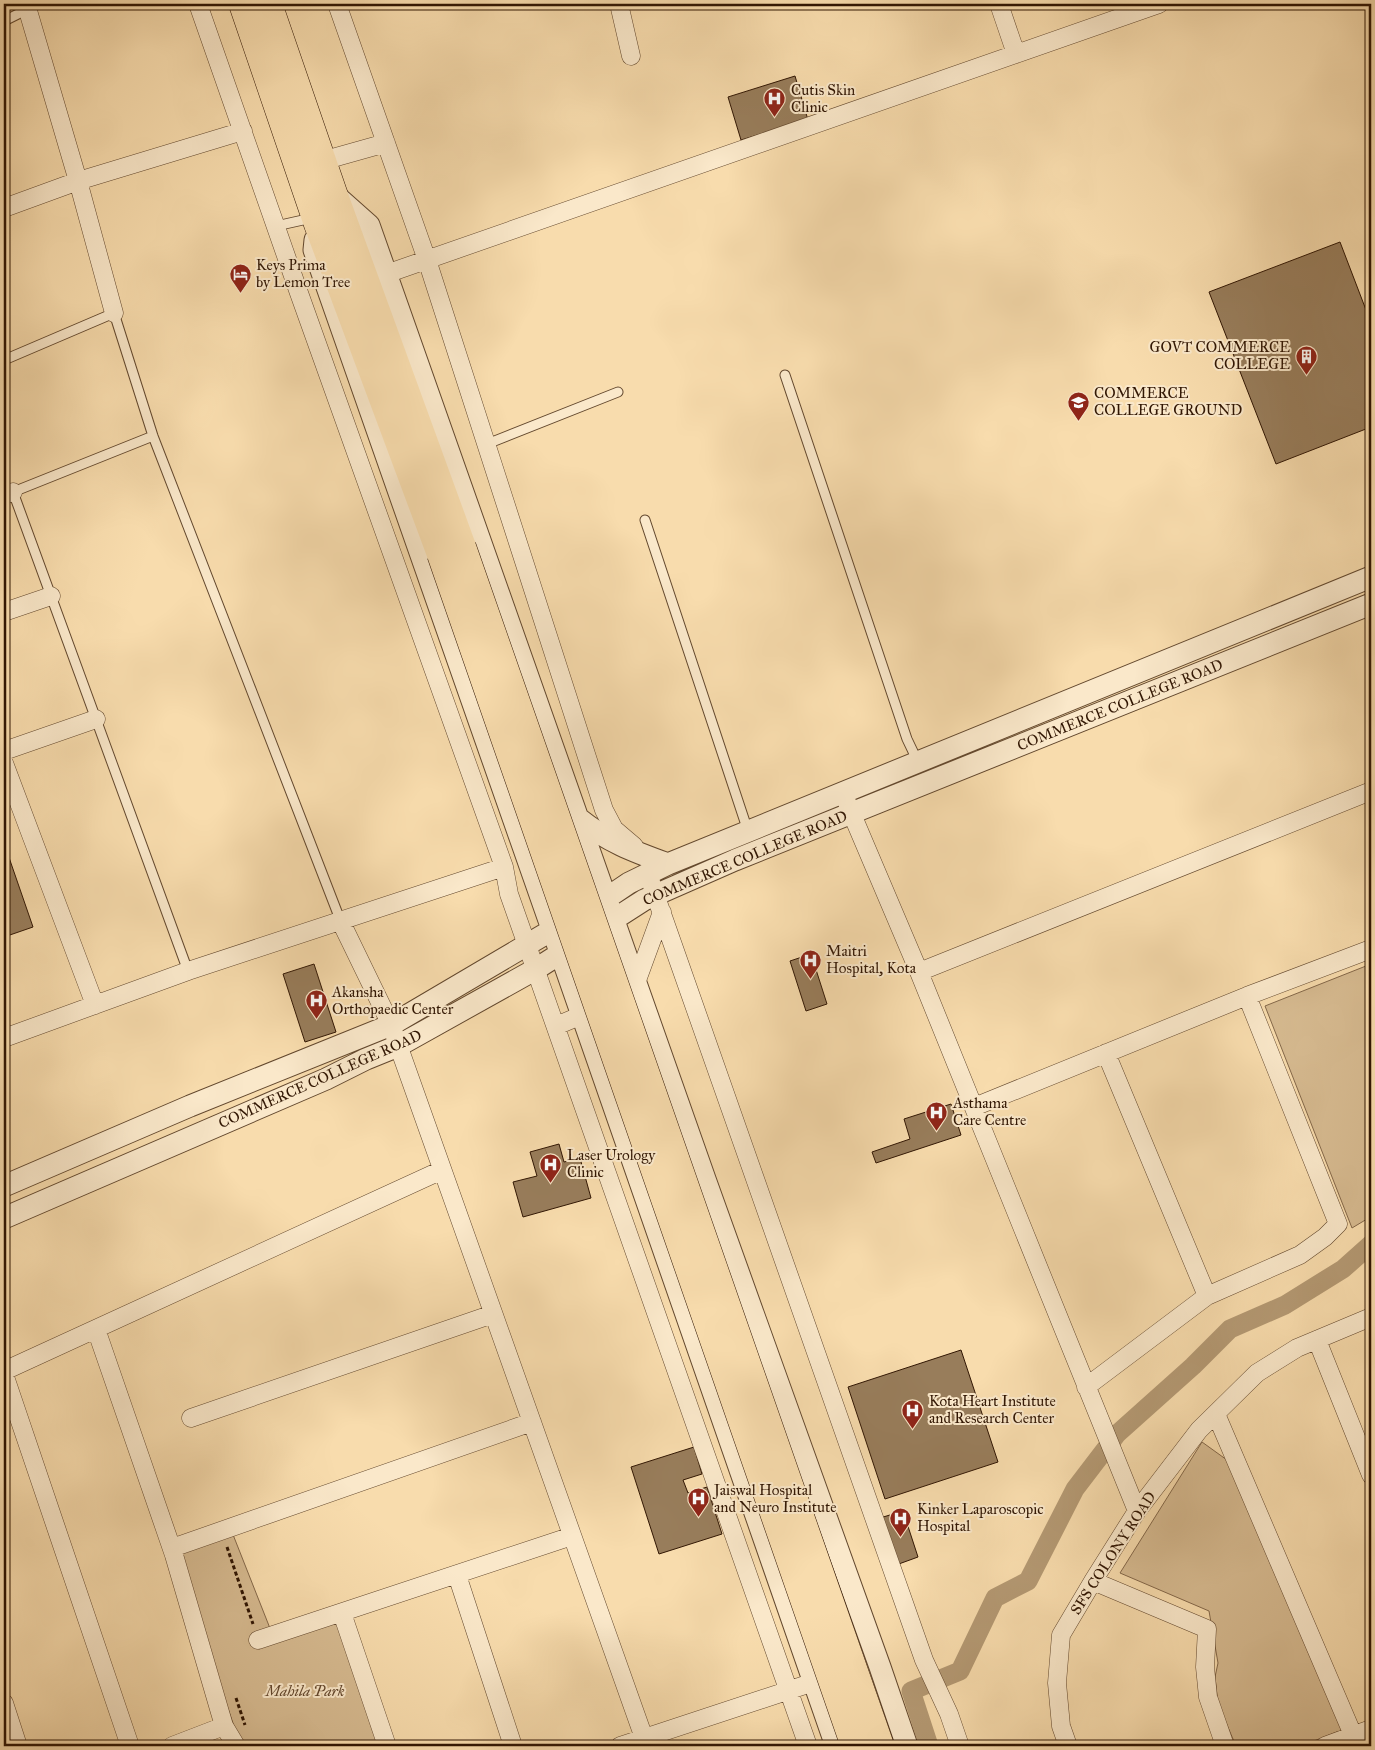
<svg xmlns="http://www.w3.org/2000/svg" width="1375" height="1750" font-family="'IM FELL Great Primer',serif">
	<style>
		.green { fill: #d6ba90; stroke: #84684a }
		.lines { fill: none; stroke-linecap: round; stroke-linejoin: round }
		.canal { stroke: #b49973; stroke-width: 19 }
		.building { fill: #987d5b; stroke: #311603 }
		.service-casing { stroke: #63482e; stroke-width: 11 }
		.minor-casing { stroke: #63482e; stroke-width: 19 }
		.tertiary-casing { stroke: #63482e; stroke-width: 23 }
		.primary-casing { stroke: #311603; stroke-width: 29 }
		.path { stroke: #311603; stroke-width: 3; stroke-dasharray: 4 2.5; stroke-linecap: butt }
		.service { stroke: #fae8ca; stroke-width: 9 }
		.minor { stroke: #fae8ca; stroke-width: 18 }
		.tertiary { stroke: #fae8ca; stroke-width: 21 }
		.primary { stroke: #f8dcad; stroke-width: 28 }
		.primary-bridge-casing { stroke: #311603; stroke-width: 29; stroke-linecap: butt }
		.primary-bridge { stroke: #f8dcad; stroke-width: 28 }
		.labels { text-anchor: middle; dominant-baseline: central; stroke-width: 4; stroke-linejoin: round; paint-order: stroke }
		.poi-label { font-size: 15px; fill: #311603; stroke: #fae8ca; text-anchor: start }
		.street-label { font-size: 15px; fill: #311603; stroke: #fae8ca }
		.park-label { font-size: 15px; font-style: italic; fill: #63472d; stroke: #fae8ca }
	</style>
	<rect width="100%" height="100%" fill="#f8dcad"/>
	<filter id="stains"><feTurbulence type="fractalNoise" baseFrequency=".004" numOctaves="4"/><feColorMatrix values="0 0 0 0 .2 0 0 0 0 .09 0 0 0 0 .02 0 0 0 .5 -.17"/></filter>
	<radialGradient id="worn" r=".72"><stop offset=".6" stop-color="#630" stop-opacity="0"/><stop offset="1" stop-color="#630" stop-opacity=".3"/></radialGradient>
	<!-- green -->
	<path class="green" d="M1371,964v248l-4,7 -15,9 -87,-222z
		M1202,1442l25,18 115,270 -41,16h-65l-18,-42 -3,-27 3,-14 -9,-52 -89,-38z
		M230,1527l45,114 65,-20 42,125h-141l-67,-191z"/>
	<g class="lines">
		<!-- canal -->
		<path class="canal" d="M929,1746l-18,-55 49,-20 35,-73 33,-17 47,-92 42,-55 76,-68 37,-37 55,-24 58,-36 28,-25"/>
	</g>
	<!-- building -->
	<path class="building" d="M795,76l13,44 -67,20 -13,-43z
		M1340,242l31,81v104l-95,37 -67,-172z
		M4,843l29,84 -29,10z
		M811,954l16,50 -21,7 -16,-50z
		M314,964l22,68 -31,10 -22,-68z
		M951,1104l10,31 -85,28 -4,-11 38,-13 -6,-20z
		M559,1144l5,18 16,-4 11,40 -68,19 -10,-35 24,-6 -7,-24z
		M961,1350l37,112 -113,37 -37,-112z
		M694,1447l8,27 -19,6 5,13 19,-6 15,47 -63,20 -28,-87z
		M903,1511l15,46 -22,8 -16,-47z"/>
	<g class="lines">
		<defs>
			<path id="service" d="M4,21l24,-12
				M276,226l36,-8
				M4,360l110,-47 39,123 188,486
				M785,375l122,364 11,23
				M153,436l-140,56 175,479
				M487,444l131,-52
				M645,520l103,311"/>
			<path id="minor" d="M26,4l52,177 36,132
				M198,4l101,289 205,574 5,27 299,852
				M337,4l90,256 177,550 10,19 20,17
				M619,4l12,52
				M999,4l17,50
				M322,161l64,-18
				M4,208l74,-27 165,-50
				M386,274l773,-270
				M4,495l9,-3
				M4,612l47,-16
				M4,751l92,-32
				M4,763l91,242
				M843,793l76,179 218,539
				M648,874l276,786 25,54 11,32
				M341,922l50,103 253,713
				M919,972l452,-181
				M636,983l26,-71
				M556,1026l26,-11
				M4,1038l184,-67 316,-104
				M1106,1053l101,243
				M974,1107l273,-111 124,-47
				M96,1329l78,226 50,171 12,20
				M1317,1340l54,135
				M4,1371l438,-201
				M4,1374l126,372
				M1086,1387l121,-91 93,-41 25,-18 13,-13 -91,-228
				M1216,1414l137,321
				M191,1418l302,-104
				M172,1548l360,-126
				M457,1575l56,171
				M1093,1581l114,48 -2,38 3,30 17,49
				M342,1613l45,133
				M258,1640l314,-104
				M4,1703l14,43
				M172,1746l52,-20
				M620,1746l194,-64
				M1068,1746l-7,-20 -4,-43 4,-48 32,-54 44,-70 62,-81 58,-57 40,-25 74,-31
				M1325,1746l46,-17"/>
			<path id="tertiary" d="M333,193l36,32 336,954 175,488 27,79
				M315,240l-1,10 238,679 284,817
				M578,818c30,24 54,33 90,46
				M595,906l34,-23 39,-19 703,-287
				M602,927l42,-27 91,-40 636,-256
				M4,1186l186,-80 201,-81 173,-102
				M4,1218l322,-139 40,-20 32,-13 138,-77 36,-23"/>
			<path id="primary" d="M243,4l75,220 123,330
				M268,4l65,189 129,354"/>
		</defs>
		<!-- service casing -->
		<use href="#service" class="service-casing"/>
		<!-- minor casing -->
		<use href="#minor" class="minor-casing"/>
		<!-- tertiary casing -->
		<use href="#tertiary" class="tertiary-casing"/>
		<!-- primary casing -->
		<use href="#primary" class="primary-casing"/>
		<!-- path -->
		<path class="path" d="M227,1547l26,77
			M236,1698l9,27"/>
		<!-- service -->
		<use href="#service" class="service"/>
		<!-- minor -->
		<use href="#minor" class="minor"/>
		<!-- tertiary -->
		<use href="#tertiary" class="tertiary"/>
		<!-- primary -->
		<use href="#primary" class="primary"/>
		<defs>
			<path id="primary-bridge" d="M462,547l418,1199
				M441,554l414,1192"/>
		</defs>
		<!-- primary-bridge casing -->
		<use href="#primary-bridge" class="primary-bridge-casing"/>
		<!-- primary-bridge -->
		<use href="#primary-bridge" class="primary-bridge"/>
	</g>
	<!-- icons -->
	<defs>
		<symbol id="hospital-pin" viewBox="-11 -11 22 30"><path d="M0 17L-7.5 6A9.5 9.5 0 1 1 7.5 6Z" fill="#8f2418" stroke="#fae8ca"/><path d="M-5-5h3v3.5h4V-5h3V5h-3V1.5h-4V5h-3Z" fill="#fff"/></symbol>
		<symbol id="hotel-pin" viewBox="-11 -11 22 30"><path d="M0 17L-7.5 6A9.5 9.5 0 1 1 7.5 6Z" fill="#8f2418" stroke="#fae8ca"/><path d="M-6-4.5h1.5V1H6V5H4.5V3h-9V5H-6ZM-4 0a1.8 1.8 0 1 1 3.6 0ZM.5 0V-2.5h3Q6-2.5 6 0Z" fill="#fff"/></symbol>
		<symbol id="building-pin" viewBox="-11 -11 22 30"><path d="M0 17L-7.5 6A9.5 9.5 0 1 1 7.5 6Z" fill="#8f2418" stroke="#fae8ca"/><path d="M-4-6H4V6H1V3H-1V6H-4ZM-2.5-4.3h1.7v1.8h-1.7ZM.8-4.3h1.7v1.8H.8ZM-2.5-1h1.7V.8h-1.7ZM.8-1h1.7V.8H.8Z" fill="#fff"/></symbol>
		<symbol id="university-pin" viewBox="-11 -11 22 30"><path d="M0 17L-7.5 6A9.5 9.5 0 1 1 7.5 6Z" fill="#8f2418" stroke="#fae8ca"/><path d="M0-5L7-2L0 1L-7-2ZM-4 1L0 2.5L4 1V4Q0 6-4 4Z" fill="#fff"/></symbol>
	</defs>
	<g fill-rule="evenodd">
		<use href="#hospital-pin" x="762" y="86" width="25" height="34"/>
		<use href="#hotel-pin" x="228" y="262" width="25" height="34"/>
		<use href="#building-pin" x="1294" y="344" width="25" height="34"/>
		<use href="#university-pin" x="1066" y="390" width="25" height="34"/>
		<use href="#hospital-pin" x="798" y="948" width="25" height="34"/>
		<use href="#hospital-pin" x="304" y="988" width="25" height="34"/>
		<use href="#hospital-pin" x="924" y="1100" width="25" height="34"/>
		<use href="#hospital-pin" x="538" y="1152" width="25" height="34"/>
		<use href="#hospital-pin" x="900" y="1398" width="25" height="34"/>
		<use href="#hospital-pin" x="686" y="1486" width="25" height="34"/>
		<use href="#hospital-pin" x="888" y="1506" width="25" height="34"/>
	</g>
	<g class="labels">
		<!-- poi labels -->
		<g class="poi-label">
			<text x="791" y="90">Cutis Skin<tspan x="791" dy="17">Clinic</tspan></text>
			<text x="256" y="265">Keys Prima<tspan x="256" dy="17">by Lemon Tree</tspan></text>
			<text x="1290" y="347" text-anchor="end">GOVT COMMERCE<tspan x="1290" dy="17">COLLEGE</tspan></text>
			<text x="1094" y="393">COMMERCE<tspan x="1094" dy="17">COLLEGE GROUND</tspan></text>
			<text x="826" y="951">Maitri<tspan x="826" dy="17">Hospital, Kota</tspan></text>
			<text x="332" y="992">Akansha<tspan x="332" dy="17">Orthopaedic Center</tspan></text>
			<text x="953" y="1103">Asthama<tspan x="953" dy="17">Care Centre</tspan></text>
			<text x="567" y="1155">Laser Urology<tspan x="567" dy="17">Clinic</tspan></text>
			<text x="929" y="1401">Kota Heart Institute<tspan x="929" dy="17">and Research Center</tspan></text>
			<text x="714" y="1490">Jaiswal Hospital<tspan x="714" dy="17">and Neuro Institute</tspan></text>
			<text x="917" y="1509">Kinker Laparoscopic<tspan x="917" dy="17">Hospital</tspan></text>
		</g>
		<!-- street labels -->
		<g class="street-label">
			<text transform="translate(1120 705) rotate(-22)">COMMERCE COLLEGE ROAD</text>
			<text transform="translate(745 858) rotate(-23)">COMMERCE COLLEGE ROAD</text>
			<text transform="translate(320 1079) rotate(-24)">COMMERCE COLLEGE ROAD</text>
			<text transform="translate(1113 1553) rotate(-57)">SFS COLONY ROAD</text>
		</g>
		<!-- park labels -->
		<g class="park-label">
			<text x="305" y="1691">Mahila Park</text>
		</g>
	</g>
	<!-- margin -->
	<rect width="1375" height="1750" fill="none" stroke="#f8dcad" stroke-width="20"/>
	<rect x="5" y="5" width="1365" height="1740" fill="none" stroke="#311603" stroke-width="2.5"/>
	<rect x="10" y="10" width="1355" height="1730" fill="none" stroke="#311603"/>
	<rect width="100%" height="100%" filter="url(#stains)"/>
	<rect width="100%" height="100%" fill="url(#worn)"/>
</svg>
